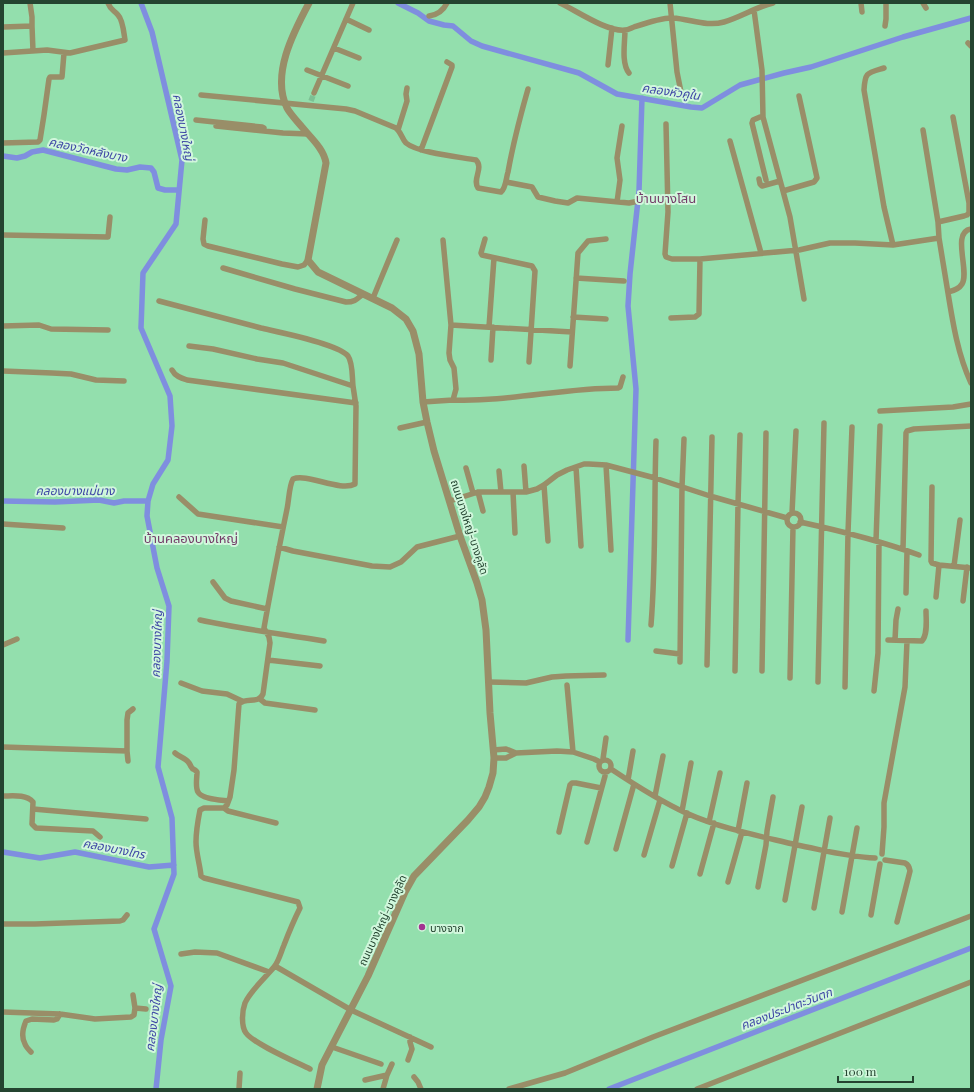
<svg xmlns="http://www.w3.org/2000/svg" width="974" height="1092" font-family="'Playfair Display','Noto Sans Thai',serif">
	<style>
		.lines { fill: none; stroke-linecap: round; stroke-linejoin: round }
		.canal { stroke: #7f8edf; stroke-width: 5.5 }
		.minor-tunnel { stroke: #7dc094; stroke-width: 5.5; stroke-dasharray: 5.5 3; stroke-linecap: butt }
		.minor { stroke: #998e68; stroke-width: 5.5 }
		.tertiary { stroke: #998e68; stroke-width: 7 }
		.poi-dot { fill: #a33391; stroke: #d1f7dc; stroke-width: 1.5 }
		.labels { text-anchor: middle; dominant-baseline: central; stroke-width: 4; stroke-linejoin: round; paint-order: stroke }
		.street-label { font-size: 11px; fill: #244430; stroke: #d1f7dc }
		.poi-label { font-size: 11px; fill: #244430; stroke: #d1f7dc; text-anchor: start }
		.water-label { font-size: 12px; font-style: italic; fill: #3e46a5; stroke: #d1f7dc }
		.quarter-label { font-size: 13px; fill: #733b68; stroke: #d1f7dc }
	</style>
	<rect width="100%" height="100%" fill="#93dfad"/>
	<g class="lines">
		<!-- canal -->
		<path class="canal" d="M141,3l11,29 30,128 -6,64 -33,49 -2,55 29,68 2,30 -4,34 -15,24 -5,17 -1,15 10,52 12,38 -2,55 -9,106 14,51 2,56 -20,55 17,57 -10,54 -5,49
			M398,3l20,10 11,8 15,4 9,1 18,15 11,5 97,27 38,21 74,13 11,1 38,-23 44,-12 27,-6 92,-30 68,-19
			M3,156l14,2 8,-2 7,-4 11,-2 73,19 11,1 13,-3 11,1 3,4 4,16 7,2h14
			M3,501l52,1 44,-2 15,3 10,-2h24
			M628,640l8,-251 -8,-83 2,-32 9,-83 3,-93
			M3,852l37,6 35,-6 74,15 25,-2
			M609,1089l362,-141"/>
		<!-- minor-tunnel -->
		<path class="minor-tunnel" d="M311,101l3,-8"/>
		<!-- minor -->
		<path class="minor" d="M30,3l2,14v9
			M560,3c17,8 47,29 65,27 3,0 6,-2 9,-3 9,-3 29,-10 39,-9 17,1 34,9 51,4 17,-5 32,-15 49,-19
			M670,3l7,69 4,20
			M861,3l1,9
			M923,3l3,5
			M754,10l8,60 1,47 27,100 14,82
			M429,16c8,-1 14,-5 18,-13
			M346,19l23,11
			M885,26l1,-7v-16
			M3,27l29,-1 1,25
			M625,30c0,12 -4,33 4,43
			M968,43l3,3
			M334,48l25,10
			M3,53l44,-3 23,3 55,-13c-1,-6 -2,-20 -7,-25 -4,-5 -7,-4 -10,-12
			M608,65l4,-37
			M884,68c-17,5 -19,4 -20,22l20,117 9,38
			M307,70l41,16
			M314,93l39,-90
			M201,95l145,14 9,2 41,17c5,4 6,11 10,15 12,10 54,14 70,17 8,8 -4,19 2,28l23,4c5,-4 5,-14 7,-20 5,-28 12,-55 20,-83
			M763,117h-3l-7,3 -1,3 14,57
			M196,120l66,7 2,1 -1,3
			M666,124l2,88 -3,42 1,3 6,2h28l99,-9 31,-7h25l38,2 46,-7c3,18 6,37 9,55 5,31 10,62 23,90
			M216,126l67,7 25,1
			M398,130l9,-29 -1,-7 1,-6
			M923,130l15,92 1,16
			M730,141l31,112
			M3,143l35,-1 2,-2 4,-25 5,-36 1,-2h12l2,-24
			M421,150l31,-83v-2l-5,-3
			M759,179l1,5 2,2 18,-5
			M506,182l26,5 6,10 17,4 13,2 9,-5 52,5 15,-3h24
			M783,191l31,-9 3,-4 -18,-82
			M617,202l3,-22 -3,-22 5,-32
			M205,220l-2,19 1,5 4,2 74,18 16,3 6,-2 4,-5
			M938,222l26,-6 3,-1 2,-2v-10l-16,-86
			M3,235l105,2 2,-20
			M485,239l-4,14 1,2 50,11 3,5 -6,91
			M443,240l8,85
			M223,268l72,21 51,13c9,0 11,-3 17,-8
			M576,278l48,3
			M948,292c5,-1 11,-3 14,-8 8,-13 -11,-52 9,-55
			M373,298l24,-58
			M159,301c34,9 68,18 102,27 17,4 78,16 87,28 5,7 4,21 5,30
			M573,317l33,2
			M671,318l24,-1 4,-3 1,-55
			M3,326l36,-1 12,4 57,1
			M489,327l5,-69
			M189,346l24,3 44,10 26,4 70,23 3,20 -1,78c-15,8 -48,-11 -62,-5 -4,7 -4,21 -6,30 -8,39 -16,79 -23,119l5,9 1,6 -7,51c-5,11 -17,2 -24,10l-5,66 -4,27 -3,8 -3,3h-20l-4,2c-2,10 -4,21 -4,32 0,11 4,23 5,34l3,2 94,24 2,6c-6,12 -11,24 -16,37 -3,7 -5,16 -10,22 -8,10 -24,24 -29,36 -3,8 -4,23 1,30 8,11 50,29 64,36
			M491,360l2,-33
			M570,366l8,-113 10,-12 18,-2
			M172,370c3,6 9,8 15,10l169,23
			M3,371l49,2 19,1 25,6 28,1
			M453,400c55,2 110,-12 165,-12l2,-1 3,-10
			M423,402l30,-2 3,-11 -2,-21 -4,-8 -1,-7 2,-28 121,7
			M880,411l73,-4 18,-3
			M400,428l27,-6
			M606,465l5,85
			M524,466l2,26
			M576,467l5,79
			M466,468l7,25
			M499,471l2,21
			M544,485l4,56
			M932,487l-1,74 1,2 7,2
			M478,492l5,19
			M513,492l2,41
			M179,497l19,17 85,13
			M450,501l28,-9h48l11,-3 7,-4 13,-10 10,-5 17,-6h5l17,1 49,13 55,18 77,22
			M792,513l4,-82
			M787 520a7 7 0 1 1 14 0a7 7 0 1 1-14 0Z
			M800,522c41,9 81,19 119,33
			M3,524l60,4
			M876,541l4,-115
			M279,547l14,4 79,15 18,1 11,-5 16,-15 43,-11
			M903,549l3,-116 1,-2 7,-2 57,-3
			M954,566l6,-46
			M213,582l12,16 6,3 36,8
			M906,593l1,-42
			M936,597l3,-32 32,3
			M963,601l4,-34
			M200,620c41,9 82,14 124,21
			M651,625c5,-61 3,-123 5,-184
			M888,640l34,1c6,-7 4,-21 4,-30
			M895,640l1,-20 2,-11
			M3,645l14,-6
			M656,651l24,3
			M268,660l52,6
			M680,662l2,-175 2,-48
			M707,665l5,-228
			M735,671l3,-167 2,-69
			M762,671l4,-238
			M790,678l3,-151
			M489,682l37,1 26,-6 14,-1 38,-1
			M818,682l6,-259
			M181,683l21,8 25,3 15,7
			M567,685l6,67
			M845,687l3,-154 4,-106
			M874,691l4,-38 1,-111
			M260,699l5,4 50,7
			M3,747l124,4 1,10
			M493,750l13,-1 10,4 41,-2 16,1 21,7 6,3
			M127,751v-31l1,-7 5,-4
			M175,753c4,4 11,5 14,10 3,4 1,5 6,7l2,2c0,6 -2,15 1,20 3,7 23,8 30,9
			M494,758h12l10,-5
			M603,759l3,-21
			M599 766a6 6 0 1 1 12 0a6 6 0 1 1-12 0Z
			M611,769c24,16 49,32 75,44 36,16 74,23 111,32 26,5 51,12 78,13
			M628,780l5,-29
			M3,796c9,0 23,-2 30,6l-1,22 4,4 57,3 7,6
			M655,796l8,-40
			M224,808l4,3 48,12
			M33,809l113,10
			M682,811l9,-48
			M709,822l11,-49
			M738,831l9,-48
			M559,832l11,-47 2,-2h4l25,5
			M587,842l18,-66v-4
			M616,849l18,-65
			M882,854l2,-27v-24l21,-116 2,-46
			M644,855l16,-55
			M885,860l20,3c4,2 4,4 5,8l-13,51
			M672,866l15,-53
			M700,874l14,-51
			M728,882l14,-50
			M758,887l8,-42 1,-14 6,-34
			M785,900l17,-93
			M814,908l16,-90
			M842,912l15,-84
			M871,915l9,-51
			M3,924h32l85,-3 3,-1 4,-5
			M181,954l14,-2 22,1 52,19
			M275,966l76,44 80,37
			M133,995l2,13
			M3,1012l57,2 35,5 36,-2 3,-2 1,-7 11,1
			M332,1047l49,17
			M31,1052c-2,-2 -5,-5 -6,-8 -4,-7 -2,-16 1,-23l6,-2 22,1 3,-1 3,-5
			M408,1060l4,-11 -2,-7v-5
			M414,1077l4,5 3,7
			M365,1080l22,-5
			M239,1089l1,-16
			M383,1089l4,-14 5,-11
			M509,1089l56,-16 88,-36 318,-121
			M697,1089l274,-107"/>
		<!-- tertiary -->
		<path class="tertiary" d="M309,3c-16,30 -38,72 -22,105 4,7 10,13 15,19 9,11 22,22 24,36l-18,97 10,12 74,36 14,11 7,12 6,23 4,48 4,20 7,29 26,85 17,47 5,17 4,30 4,83 4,45 -1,15 -4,14 -4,10 -6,10 -11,13 -54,56 -9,16 -37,84 -46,89 -5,24"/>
	</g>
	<!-- markers -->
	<circle class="poi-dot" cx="422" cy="927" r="4"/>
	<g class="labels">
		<!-- street labels -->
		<g class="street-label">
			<text transform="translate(470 527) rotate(72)">ถนนบางใหญ่-บางคูลัด</text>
			<text transform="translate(382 920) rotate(-65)">ถนนบางใหญ่-บางคูลัด</text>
		</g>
		<!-- poi labels -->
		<g class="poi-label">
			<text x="430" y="927">บางจาก</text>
		</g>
		<!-- water labels -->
		<g class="water-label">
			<text transform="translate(671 91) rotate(8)">คลองหัวคูใน</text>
			<text transform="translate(184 127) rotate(79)">คลองบางใหญ่</text>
			<text transform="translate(88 149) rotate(12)">คลองวัดหลังบาง</text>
			<text x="75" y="490">คลองบางแม่นาง</text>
			<text transform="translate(156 644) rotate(-88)">คลองบางใหญ่</text>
			<text transform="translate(114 848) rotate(11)">คลองบางไทร</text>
			<text transform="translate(786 1008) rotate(-21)">คลองประปาตะวันตก</text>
			<text transform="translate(153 1018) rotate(-83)">คลองบางใหญ่</text>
		</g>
		<!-- quarter labels -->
		<g class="quarter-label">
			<text x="666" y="197">บ้านบางโสน</text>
			<text x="191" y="537">บ้านคลองบางใหญ่</text>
		</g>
	</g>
	<!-- border -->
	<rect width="974" height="1092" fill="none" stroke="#244430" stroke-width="8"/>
	<!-- scale -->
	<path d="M838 1076v6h75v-6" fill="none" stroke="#244430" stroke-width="2"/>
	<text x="844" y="1076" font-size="12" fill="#244430" stroke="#d1f7dc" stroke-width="3" paint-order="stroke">100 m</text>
</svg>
